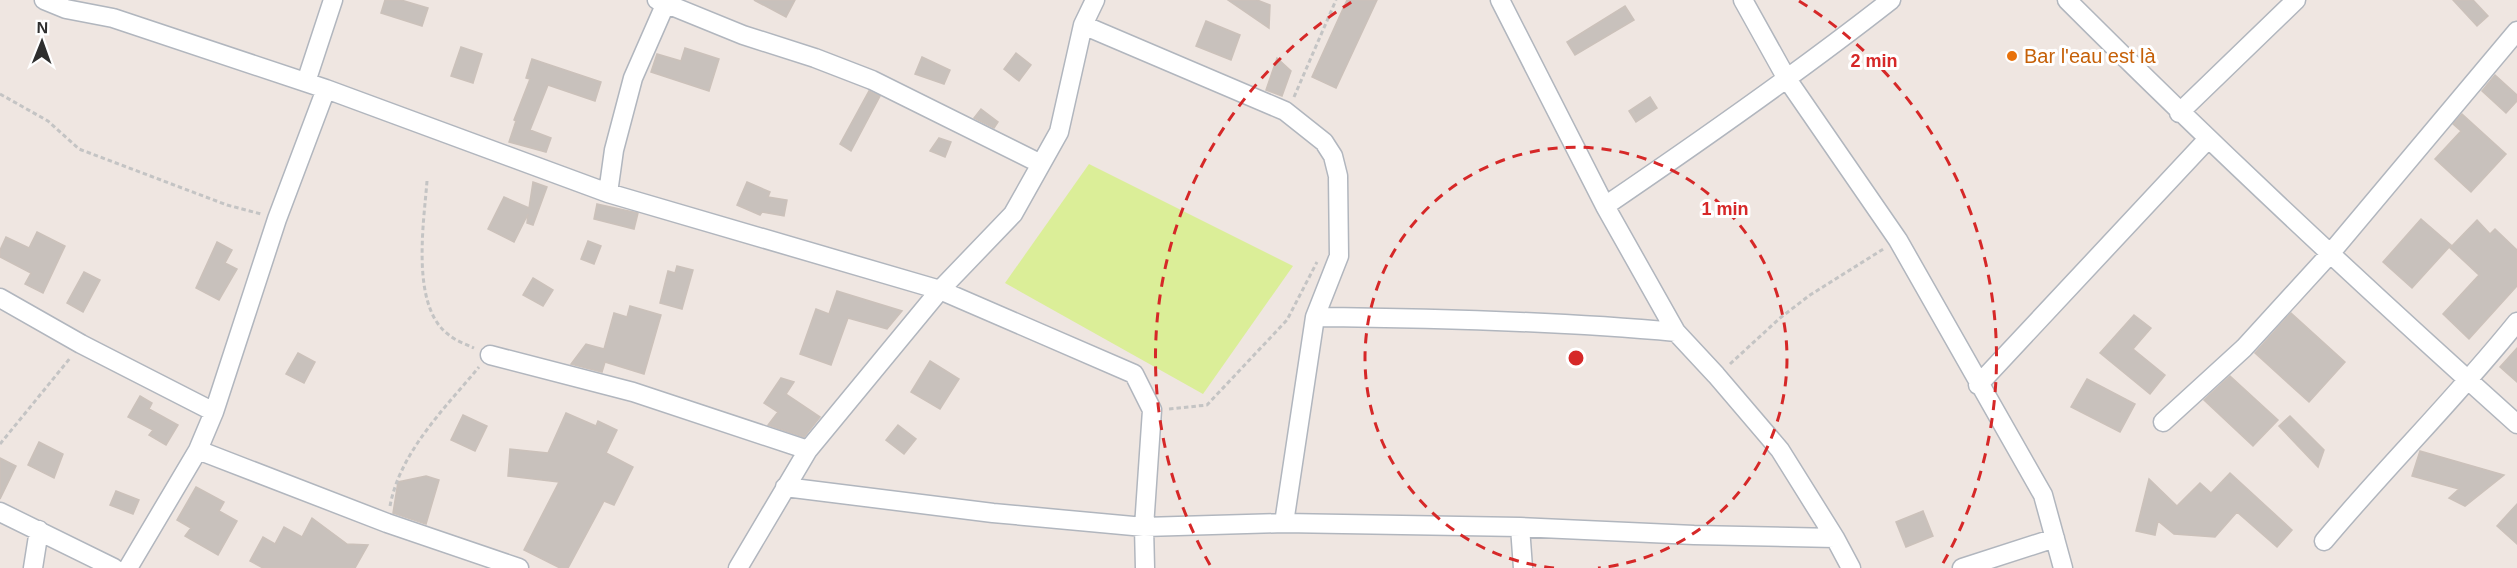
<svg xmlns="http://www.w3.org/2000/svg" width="2517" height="568" font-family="Arial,sans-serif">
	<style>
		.pitch { fill: #dbee98 }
		.building { fill: #c8c1bc; stroke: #cbc1ba; stroke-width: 1.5 }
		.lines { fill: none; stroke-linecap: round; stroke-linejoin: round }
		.minor-casing { stroke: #b1b6be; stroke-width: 21 }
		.path { stroke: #c4c4c4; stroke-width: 3; stroke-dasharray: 4.5 3; stroke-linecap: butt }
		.minor { stroke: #fff; stroke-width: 18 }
		.ring { fill: none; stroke: #d62828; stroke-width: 3; stroke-dasharray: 10 8 }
		.food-dot { fill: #e8710a; stroke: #fff; stroke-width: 2 }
		.labels { text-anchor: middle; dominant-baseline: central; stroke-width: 6; stroke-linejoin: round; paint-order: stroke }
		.food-label { font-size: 20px; fill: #c56008; stroke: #fff; text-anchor: start }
		.centre { fill: #d62828; stroke: #fff; stroke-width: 3 }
		.ring-label { font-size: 18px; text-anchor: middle; font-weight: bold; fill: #d62828; stroke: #fff; stroke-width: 6; stroke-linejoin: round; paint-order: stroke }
	</style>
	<rect width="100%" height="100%" fill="#efe6e1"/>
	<!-- pitch -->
	<path class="pitch" d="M1089,164l204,102 -90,128 -198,-111z"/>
	<!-- building -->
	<path class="building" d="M385,0h16l27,8 -6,18 -41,-13z
		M754,0h41l-9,17z
		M1228,0h29l13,5 -1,23z
		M1347,0h30l-41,88 -24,-11z
		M2453,0h20l15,16 -11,10z
		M1625,6l9,14 -59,35 -8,-13z
		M1206,21l34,14 -9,25 -35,-14z
		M461,47l21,7 -9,29 -22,-7z
		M685,48l34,11 -10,32 -58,-19 6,-18 24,7z
		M1016,53l15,12 -12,16 -15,-12z
		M922,57l28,13 -6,14 -29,-10z
		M1277,58l14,13 -9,25 -16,-6z
		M532,59l69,23 -6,19 -47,-16 -18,45 21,8 -5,14 -37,-10 7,-21 -2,-1 16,-41 -4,-1z
		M2495,75l22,20v6l-11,12 -24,-22z
		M869,91l11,5 -29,55 -11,-7z
		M1650,97l7,11 -21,14 -7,-11z
		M981,109l17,13 -4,6 -20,-10z
		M2462,114l44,40 -35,38 -36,-33 26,-28 -8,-7z
		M939,138l12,4 -6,15 -15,-6z
		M533,182l14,5 -14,38 -6,-2 1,-9 -14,28 -26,-13 16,-32 25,11z
		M747,182l23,10 -2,5 19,3 -3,16 -22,-4 -2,3 -23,-10z
		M597,204l41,9 -4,16 -40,-10z
		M2421,219l30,26 -39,43 -29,-26z
		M2477,220l13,14 5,-5 22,21v36l-48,53 -26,-25 36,-39 -29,-27z
		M37,232l28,14 -22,47 -18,-9 6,-11 -31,-16v-7l6,-13 23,11z
		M588,241l13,5 -7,18 -13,-5z
		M217,242l15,8 -7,13 12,6 -18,31 -23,-12z
		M677,266l16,4 -11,39 -22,-6 8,-32 7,2z
		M84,272l16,8 -17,32 -16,-9z
		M533,278l20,12 -10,16 -20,-11z
		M837,291l65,20 -15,18 -39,-11 -17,47 -31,-11 16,-45 13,5z
		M630,306l31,9 -17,59 -39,-12 -3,10 -31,-8 15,-20 18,5 10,-36 13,4z
		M2291,313l54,49 -36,40 -54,-49z
		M2134,315l17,13 -18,21 32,26 -15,19 -50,-41z
		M2517,348v34l-17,-15z
		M298,353l17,9 -11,21 -18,-9z
		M930,361l29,18 -19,30 -29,-17z
		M2230,376l48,44 -25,26 -49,-46z
		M781,378l13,4 -8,12 34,23 -16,20 -36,-12 10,-13 -14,-9z
		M2087,379l48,25 -15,28 -49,-25z
		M140,396l12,7 -3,6 29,16 -12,20 -17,-10 4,-5 -25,-13z
		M566,413l30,13 2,-5 19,9 -11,23 27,14 -19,38 -10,-4 -36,67h-8l-36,-18 35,-68 -51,-6 2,-27 38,4z
		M463,415l24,11 -12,25 -24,-11z
		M2290,416l34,34 -6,17 -39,-41z
		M898,425l18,14 -12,15 -18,-14z
		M39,442l24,12 -9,24 -26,-13z
		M2420,451l84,24 -39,31 -16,-8 10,-9 -47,-13z
		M0,458l16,8 -16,33z
		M2230,473l62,57 -15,17 -40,-35 -22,25 -41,-3 -16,-13 -3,14 -19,-4 13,-52 28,27 23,-23 11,10z
		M426,476l13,4 -13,44 -33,-11 5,-31z
		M196,487l28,15 -5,9 18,10 -19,34 -33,-19 6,-8 -14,-8z
		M116,491l23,9 -6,14 -23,-9z
		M2517,504v40l-20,-18z
		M1923,511l10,25 -27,11 -10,-25z
		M312,518l35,26 21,1 -13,23h-92l-13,-7 13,-24 12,7 9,-17 18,10z"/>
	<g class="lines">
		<defs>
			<path id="minor" d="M44,0l22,9 47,9 213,71 282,104 332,97 194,84 18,36 -8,117 1,41
				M657,0l86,35 72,23 57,22 169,84
				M1500,0l105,206 71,126 40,43 64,75 55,88 16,30
				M1743,0l44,79 111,161 145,255 20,73
				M2067,0c146,146 296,286 450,424
				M1083,25l202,86 39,31 9,14 5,20 1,80 -24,61 -31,206
				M306,82l27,-82
				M2179,113l117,-113
				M608,193l6,-43 19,-72 32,-73
				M1605,206c97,-66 193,-133 286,-206
				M0,298l81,46 133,68
				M1315,317c121,1 241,4 361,15
				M490,355l143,37 175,58
				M1978,385l229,-245
				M2163,422l81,-74 85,-93 188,-224
				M198,450l189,73 132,45
				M785,487l208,26 151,14 140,-4 236,4 174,8 141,3
				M0,512l114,56
				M1520,527l3,41
				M2324,541c62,-74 132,-143 193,-219
				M33,568l6,-38
				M128,568l70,-118 16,-38 63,-193 49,-130
				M738,568l70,-118 132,-160 73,-76 46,-82 24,-107 12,-25
				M1962,568l93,-30"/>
		</defs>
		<!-- minor casing -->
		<use href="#minor" class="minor-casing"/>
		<!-- path -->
		<path class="path" d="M0,94l48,27 31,28 148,56 34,9
			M1294,97l42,-97
			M427,181c-3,41 -17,126 22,154 7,6 17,9 25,13
			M1730,364l50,-46 30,-23 75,-47
			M1169,409l38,-4 80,-85 30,-58
			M0,444l71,-87
			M390,506c10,-54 55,-98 89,-139"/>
		<!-- minor -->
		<use href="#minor" class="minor"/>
	</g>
	<!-- distance rings -->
	<g class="ring">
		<path d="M1554 568A211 211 0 1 1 1598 568"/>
		<path d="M1210 565A421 421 0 0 1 1353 1M1799 1A421 421 0 0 1 1942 565"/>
	</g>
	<!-- markers -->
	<circle class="food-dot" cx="2012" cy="56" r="6"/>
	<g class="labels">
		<!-- food labels -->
		<g class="food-label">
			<text x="2024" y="56">Bar l'eau est là</text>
		</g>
	</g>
	<circle cx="1576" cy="358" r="9" class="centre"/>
	<g class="ring-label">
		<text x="1874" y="67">2 min</text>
		<text x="1725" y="215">1 min</text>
	</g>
	<!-- north arrow -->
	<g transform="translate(42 42) rotate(1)" stroke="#ffffff" stroke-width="4.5" paint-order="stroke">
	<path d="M0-4.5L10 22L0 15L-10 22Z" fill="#2e2e2e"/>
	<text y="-9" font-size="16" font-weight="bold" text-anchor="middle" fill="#2e2e2e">N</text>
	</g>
</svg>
